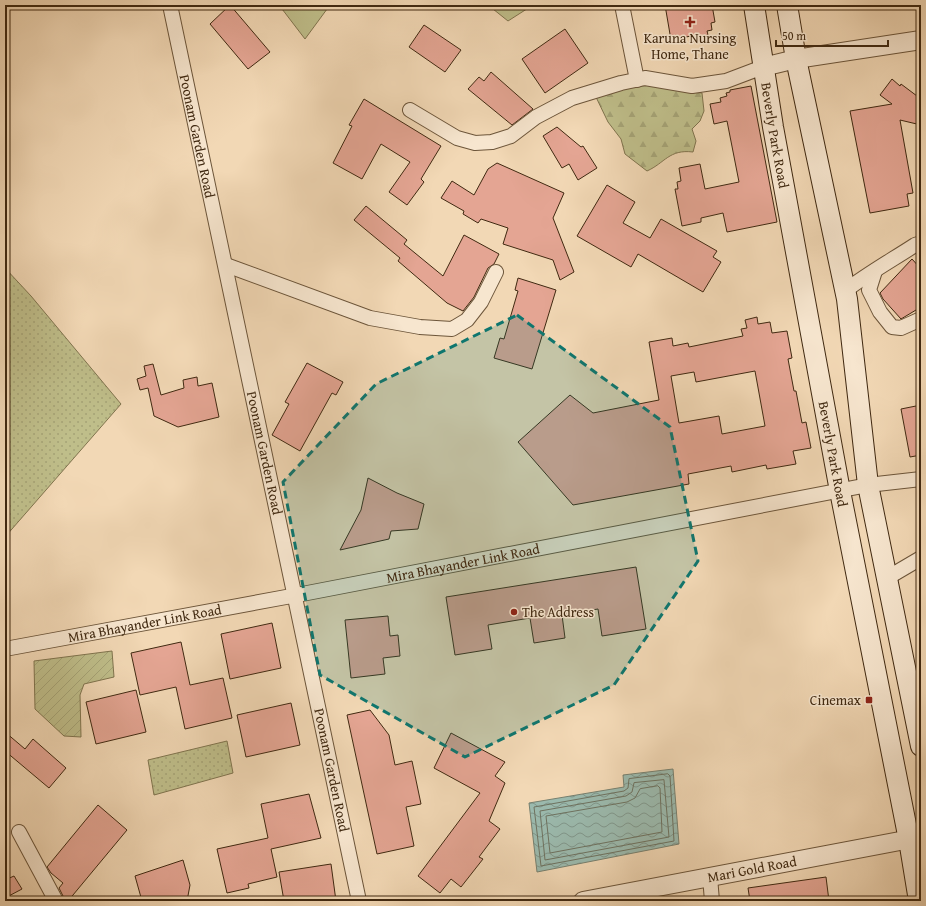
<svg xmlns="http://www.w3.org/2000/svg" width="926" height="906" font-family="'Gentium Book Plus',serif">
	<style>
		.grass { fill: #bfbe8a; stroke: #80744e }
		.forest { fill: url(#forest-firs); stroke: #80744e }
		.park { fill: url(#park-dots); stroke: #80744e }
		.garden { fill: url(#garden-furrows); stroke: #80744e }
		.water { fill: url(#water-waves); stroke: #77806f }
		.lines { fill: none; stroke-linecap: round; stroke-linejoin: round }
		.shore { stroke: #6e7260; stroke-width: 1 }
		.building { fill: #e4a593; stroke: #402911; fill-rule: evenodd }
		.minor-casing { stroke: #6c553a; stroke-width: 16 }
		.tertiary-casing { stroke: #6c553a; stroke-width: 20 }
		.secondary-casing { stroke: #402911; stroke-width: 22 }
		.minor { stroke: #f7e6cf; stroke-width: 14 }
		.tertiary { stroke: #f7e6cf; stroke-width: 18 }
		.secondary { stroke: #f7e6cf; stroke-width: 20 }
		.marked { fill: #0f766e; fill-opacity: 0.2; stroke: #0f766e; stroke-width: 3; stroke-dasharray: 8 5; stroke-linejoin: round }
		.poi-dot { fill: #8f2418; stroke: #f7e6cf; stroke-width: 1.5 }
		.labels { text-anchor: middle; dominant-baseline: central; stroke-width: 3; stroke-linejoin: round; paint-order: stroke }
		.poi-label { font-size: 14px; fill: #402911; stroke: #f7e6cf }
		.street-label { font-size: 14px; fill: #402911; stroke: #f7e6cf }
	</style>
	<defs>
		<pattern id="forest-firs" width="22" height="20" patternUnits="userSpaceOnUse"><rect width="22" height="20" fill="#bfbe8a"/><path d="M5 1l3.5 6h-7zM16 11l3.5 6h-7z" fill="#a5a376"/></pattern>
		<pattern id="park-dots" width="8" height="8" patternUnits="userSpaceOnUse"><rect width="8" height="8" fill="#bfbe8a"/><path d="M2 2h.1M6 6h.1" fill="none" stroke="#a5a376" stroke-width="1.8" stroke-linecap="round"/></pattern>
		<pattern id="garden-furrows" width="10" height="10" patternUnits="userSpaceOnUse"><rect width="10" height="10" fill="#bfbe8a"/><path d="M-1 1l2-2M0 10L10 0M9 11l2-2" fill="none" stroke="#a5a376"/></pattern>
		<pattern id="water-waves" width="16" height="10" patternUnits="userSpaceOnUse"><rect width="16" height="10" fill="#9bbaae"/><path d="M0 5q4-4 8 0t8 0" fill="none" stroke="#80978c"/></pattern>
	</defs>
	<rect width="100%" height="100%" fill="#f2d8b5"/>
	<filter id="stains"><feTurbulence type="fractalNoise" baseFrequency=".005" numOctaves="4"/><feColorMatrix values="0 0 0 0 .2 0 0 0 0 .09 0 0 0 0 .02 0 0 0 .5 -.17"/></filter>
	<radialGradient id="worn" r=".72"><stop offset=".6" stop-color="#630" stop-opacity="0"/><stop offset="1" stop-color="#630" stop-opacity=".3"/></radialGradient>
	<!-- grass -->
	<path class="grass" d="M279,5h51l-25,34z
		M488,5h45l-25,16z"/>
	<!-- forest -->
	<path class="forest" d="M639,84l50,8 13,1 2,18 -4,10 -8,8 4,12 -3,11c-24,-3 -28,11 -46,19l-22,-17 -4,-15 -13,-17 -13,-27z"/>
	<!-- park -->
	<path class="park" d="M5,268l26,28 90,108 -116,133z
		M227,741l6,32 -79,22 -6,-35z"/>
	<!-- garden -->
	<path class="garden" d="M112,651l2,26 -30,7 -4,11 1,42 -17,-1 -29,-27 -1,-48z"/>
	<!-- water -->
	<path class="water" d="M673,769l6,75 -142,28 -8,-69 95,-16 -1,-12z"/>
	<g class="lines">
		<!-- shore -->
		<path class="shore" d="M668,774l2,2 4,65 -133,25 -7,-59 90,-16 4,-3 1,-9z
			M664,780l5,57 -124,23 -5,-49 86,-15 6,-4 2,-9z
			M658,786l2,2 2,44 -112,21 -4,-37 81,-14 8,-4 5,-9z"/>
	</g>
	<!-- building -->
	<path class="building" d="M230,5l40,47 -22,17 -38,-45z
		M665,5h47l3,17 -4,1 1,7 -5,1 2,8 -17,3 -1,-6 -20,4z
		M424,25l37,25 -16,22 -36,-25z
		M565,29l23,34 -43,30 -23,-34z
		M491,72l42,37 -21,16 -44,-36 11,-12 5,4z
		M892,79l8,7 1,-2 20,15v26l-21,-5 13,73 -6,1 2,12 -39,7 -20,-102 42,-7 -12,-9z
		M751,86l26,136 -50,10 -4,-19 -22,5v4l-19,4 -7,-37h3l-1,-7 4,-1 -2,-13 21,-4 5,25 34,-7 -12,-61 -13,3 -4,-20 11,-2 -1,-4 7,-2 -1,-3 4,-1v-2z
		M364,99l77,47 -20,33 3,3 -17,23 -18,-13 21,-30 -29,-18 -19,35 -29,-16 19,-37 -3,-1z
		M557,127l24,20 2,-1 14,22 -19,12 -9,-16 -7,4 -19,-32z
		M497,163l67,30 -11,25 21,54 -14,8 -7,-20 -50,-16 5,-16 -27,-9 -3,4 -15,-9 1,-3 -23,-13 11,-17 22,14 14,-26z
		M607,185l28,17 -12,21 27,15 11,-19 56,32 -4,6 8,5 -18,30 -65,-38 -7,13 -54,-31z
		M366,206l41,34 -3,4 39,32 21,-41 35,19 -5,10 -6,4 -14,29 -11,14 -16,-8 -49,-42 2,-3 -46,-38z
		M912,259l9,10v38l-20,12 -18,-20 -3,-6z
		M518,278l38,12 -24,79 -38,-11 6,-20 4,1 14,-48 -3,-1z
		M757,317l1,7 12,-2 2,11 15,-2 5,27 -4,1 6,32h2l6,32 4,-1 5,26 -18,3 3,13 -29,5 -1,-4 -34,7 -1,-6 -43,8 1,10 -116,21 -55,-63 52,-47 23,18 66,-13 -10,-58 23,-4 1,8 15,-3 1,4 54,-11 -2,-7 6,-1 -2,-8zM755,371l10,55 -43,8 -3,-18 -40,7 -8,-47 23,-4 2,10z
		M307,363l36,19 -7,13 -4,-2 -32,58 -28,-16 17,-31 -4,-2z
		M153,364l8,31 23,-7 -1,-8 14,-3 1,9 14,-3 7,34 -41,10 -24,-11 -6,-28 -8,2 -3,-11 9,-3 -2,-10z
		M921,405v50l-11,2 -9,-48z
		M368,478l29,15 27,11 -6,25 -27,2 -2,8 -49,11 21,-40z
		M636,567l10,62 -44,7 -4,-27 -36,6 3,23 -31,5 -4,-25 -42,7 4,24 -37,6 -9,-58z
		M388,616l2,20 8,-1 2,21 -17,2 2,16 -34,4 -6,-58z
		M272,623l9,45 -51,11 -9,-45z
		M181,642l9,43 33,-7 9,40 -47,11 -9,-42 -36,8 -9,-42z
		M136,690l10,42 -50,12 -10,-42z
		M291,703l9,42 -54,12 -9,-42z
		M370,710l19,25 6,30 17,-4 9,43 -15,3 8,39 -37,8 -30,-139z
		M5,732l20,17 8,-10 33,29 -17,20 -44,-37z
		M451,733l54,29 -10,14 10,7 -16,38 11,8 -21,28 4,2 -22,28 -10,-8 -11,14 -22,-17 62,-83 -46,-25z
		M309,794l12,44 -50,11 6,28 -29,7 1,4 -22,5 -10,-44 51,-11 -7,-34z
		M98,805l29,25 -59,71 -5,-5 -4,-8 4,-5 -12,-10 -4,-6z
		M183,860l7,25 -3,16h-45l-7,-25z
		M331,864l5,37h-52l-5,-29z
		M14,876l8,13 -17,9v-18z
		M826,877l3,24h-79l-2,-13z"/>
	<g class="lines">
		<defs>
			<g id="minor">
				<path id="s1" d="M170,5c62,299 128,597 189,896"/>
				<path d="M622,5l15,75"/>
				<path d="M410,110l47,28 18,5 17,-1 19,-6 25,-19 36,-19 49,-15 24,-5 47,8 34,-5 37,-14"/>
				<path d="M226,265l144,53 50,9 32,2 15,-9 14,-18 15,-30"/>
				<path d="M875,271l-6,19 11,22 12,15 9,1 20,-9"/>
				<path d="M845,291c22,-17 47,-31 70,-46l6,-2"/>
				<path d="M887,578l34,-20"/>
				<path id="s2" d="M5,649l292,-54 571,-110 53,-6"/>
				<path d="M19,832l37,69"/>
				<path d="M710,877l2,24"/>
			</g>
			<g id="tertiary">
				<path d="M763,67l33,-8 125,-19"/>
				<path id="s3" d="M583,901l338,-64"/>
			</g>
			<g id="secondary">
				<path id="s4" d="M754,5l19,122 67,364 69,349 10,61"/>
				<path d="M787,5l9,54 51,240 21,186 53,261"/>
			</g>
		</defs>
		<!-- minor casing -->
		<use href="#minor" class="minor-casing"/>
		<!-- tertiary casing -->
		<use href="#tertiary" class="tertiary-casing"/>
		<!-- secondary casing -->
		<use href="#secondary" class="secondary-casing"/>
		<!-- minor -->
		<use href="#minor" class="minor"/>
		<!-- tertiary -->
		<use href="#tertiary" class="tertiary"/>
		<!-- secondary -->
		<use href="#secondary" class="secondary"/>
	</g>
	<!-- marked area -->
	<path class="marked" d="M517,315l153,112 28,134 -84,124 -149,72 -145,-82 -37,-193 93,-98z"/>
	<!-- markers -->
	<g class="poi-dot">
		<path d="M688 16h4v4h4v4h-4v4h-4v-4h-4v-4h4z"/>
		<circle cx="514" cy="612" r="4"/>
		<rect x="865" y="696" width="8" height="8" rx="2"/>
	</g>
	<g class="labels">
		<!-- poi labels -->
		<g class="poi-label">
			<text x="690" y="38">Karuna Nursing<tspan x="690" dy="16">Home, Thane</tspan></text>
			<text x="522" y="612" text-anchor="start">The Address</text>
			<text x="861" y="700" text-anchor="end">Cinemax</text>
		</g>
		<!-- street labels -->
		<g class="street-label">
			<text stroke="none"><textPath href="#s4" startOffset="132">Beverly Park Road</textPath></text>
			<text stroke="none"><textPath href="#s1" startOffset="134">Poonam Garden Road</textPath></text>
			<text stroke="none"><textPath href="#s1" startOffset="458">Poonam Garden Road</textPath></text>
			<text stroke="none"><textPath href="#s4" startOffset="456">Beverly Park Road</textPath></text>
			<text stroke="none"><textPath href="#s2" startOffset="466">Mira Bhayander Link Road</textPath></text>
			<text stroke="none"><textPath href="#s2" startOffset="142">Mira Bhayander Link Road</textPath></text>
			<text stroke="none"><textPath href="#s1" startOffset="782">Poonam Garden Road</textPath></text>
			<text stroke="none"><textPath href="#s3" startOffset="172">Mari Gold Road</textPath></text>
		</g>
	</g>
	<!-- margin -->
	<rect width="926" height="906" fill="none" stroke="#f2d8b5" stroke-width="20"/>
	<rect x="6" y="6" width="914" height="894" fill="none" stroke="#402911" stroke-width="2"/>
	<rect x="10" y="10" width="906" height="886" fill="none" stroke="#402911"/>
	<!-- scale -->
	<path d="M776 40v6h112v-6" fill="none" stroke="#402911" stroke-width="2"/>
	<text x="782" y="40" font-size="12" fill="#402911" stroke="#f7e6cf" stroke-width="3" paint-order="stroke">50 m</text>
	<rect width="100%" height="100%" filter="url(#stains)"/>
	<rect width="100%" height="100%" fill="url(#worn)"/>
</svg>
